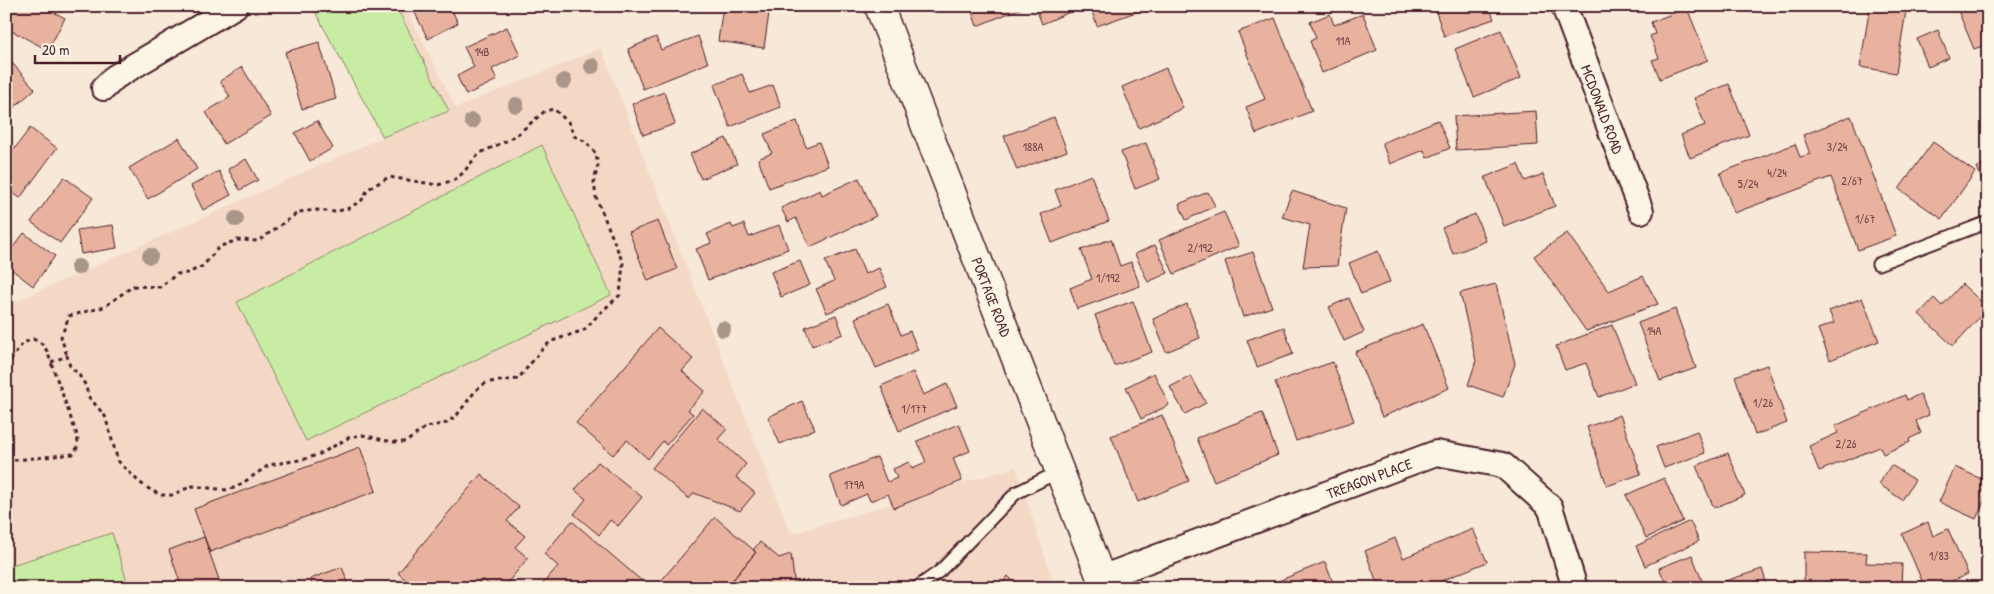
<svg xmlns="http://www.w3.org/2000/svg" width="1994" height="594" font-family="'Patrick Hand',sans-serif">
	<style>
		.built { fill: #f4d8c6 }
		.green { fill: #c9eca5; stroke: #8a8668 }
		.building { fill: #e9b29f; stroke: #4a1f2b }
		.lines { fill: none; stroke-linecap: round; stroke-linejoin: round }
		.service-casing { stroke: #4a1f2b; stroke-width: 15 }
		.minor-casing { stroke: #4a1f2b; stroke-width: 28 }
		.secondary-casing { stroke: #4a1f2b; stroke-width: 31 }
		.path { stroke: #4a1f2b; stroke-width: 3; stroke-dasharray: 4 4; stroke-linecap: butt }
		.service { stroke: #fcf5e5; stroke-width: 11 }
		.minor { stroke: #fcf5e5; stroke-width: 24 }
		.secondary { stroke: #fcf5e5; stroke-width: 28 }
		.tree { fill: #aa9689 }
		.labels { text-anchor: middle; dominant-baseline: central; stroke-width: 4; stroke-linejoin: round; paint-order: stroke }
		.number-label { font-size: 12px; fill: #724448 }
		.street-label { font-size: 15px; fill: #4a1f2b; stroke: #fcf5e5 }
	</style>
	<rect width="100%" height="100%" fill="#f8e8d7"/>
	<filter id="ink" filterUnits="userSpaceOnUse"><feTurbulence type="fractalNoise" baseFrequency=".02" numOctaves="2"/><feDisplacementMap in="SourceGraphic" scale="10" xChannelSelector="R" yChannelSelector="G"/><feConvolveMatrix kernelMatrix="1 2 1 2 8 2 1 2 1" color-interpolation-filters="sRGB"/></filter>
	<g filter="url(#ink)">
		<!-- built -->
		<path class="built" d="M396,6h9l51,102 145,-60 190,486 225,-67 39,121h-1049v-282l377,-169 66,-26z"/>
		<!-- green -->
		<path class="green" d="M312,6h84l53,105 -66,26z
			M542,145l69,150 -305,146 -69,-139z
			M112,533l17,55h-123v-21z"/>
		<!-- building -->
		<path class="building" d="M6,6h36l23,12 -17,32 -42,-22z
			M422,6h28l8,17 -30,16 -14,-28z
			M723,6l46,7 -5,35 -46,-7z
			M970,6h57l-50,20z
			M1035,6h32l3,6 -28,12z
			M1090,6h59l1,1 -53,19z
			M1434,6h55l5,13 -50,17z
			M1870,6l36,5 -10,62 -36,-6z
			M1956,6h32v38l-14,5z
			M1687,8l21,52 -48,19 -8,-19 7,-2 -9,-22 5,-2 -4,-12z
			M1330,14l4,11 29,-11 14,36 -55,23 -12,-32 6,-3 -6,-16z
			M1275,18l37,93 -56,23 -10,-27 19,-8 -27,-67z
			M507,27l13,28 -28,14 5,11 -31,15 -9,-19 17,-9 -10,-20z
			M1501,30l20,48 -47,19 -19,-48z
			M1938,30l11,28 -21,9 -11,-28z
			M698,36l10,27 -65,26 -15,-40 28,-12 5,13z
			M319,42l17,57 -34,10 -17,-57z
			M6,56l29,33 -25,22 -4,-5z
			M242,67l29,49 -47,28 -18,-32 24,-15 -10,-16z
			M1166,68l17,40 -44,20 -17,-41z
			M742,74l8,19 23,-8 8,22 -51,20 -16,-42z
			M1729,84l20,51 -59,23 -9,-23 24,-10 -11,-27z
			M664,92l11,32 -32,11 -11,-31z
			M1536,111l2,34 -82,5 -2,-34z
			M1851,116l45,120 -38,14 -27,-73 -97,36 -14,-40 75,-29 5,13 10,-3 -7,-19z
			M1054,117l13,34 -50,19 -13,-34z
			M1438,120l12,28 -23,10 -3,-8 -34,14 -8,-21z
			M317,121l16,27 -23,13 -15,-28z
			M797,121l9,26 13,-5 9,24 -59,22 -11,-29 14,-6 -8,-19z
			M30,128l27,20 -37,50 -14,-10v-28z
			M179,138l18,31 -49,30 -19,-31z
			M726,138l11,26 -36,15 -11,-25z
			M1933,142l42,30 -33,47 -43,-30z
			M1146,143l14,36 -25,10 -14,-37z
			M246,159l12,21 -18,10 -12,-21z
			M1988,163v33l-11,-29z
			M1518,164l7,17 18,-7 12,32 -51,20 -19,-49z
			M219,171l12,24 -28,15 -12,-24z
			M1091,175l18,46 -57,22 -11,-29 20,-8 -6,-16z
			M64,177l29,21 -33,45 -29,-21z
			M859,178l17,38 -66,31 -14,-29 -8,4 -7,-14 39,-18 2,5z
			M1292,191l54,17 -9,58 -34,1 7,-42 -28,-8z
			M1208,192l7,14 -29,14 -7,-16z
			M1224,212l15,34 -65,28 -15,-34z
			M1475,214l11,27 -33,13 -11,-26z
			M658,221l19,48 -29,12 -19,-49z
			M731,224l2,4 11,-4 5,13 30,-12 9,24 -80,31 -12,-31 15,-6 -4,-9z
			M113,225l4,23 -36,6 -4,-24z
			M24,233l31,23 -22,30 -27,-21v-9z
			M1567,233l42,58 34,-15 15,28 -72,27 -52,-75z
			M1111,239l9,27 11,-4 9,24 -63,23 -7,-21 22,-9 -11,-29z
			M1155,245l13,28 -20,9 -13,-28z
			M855,249l10,25 14,-6 8,19 -60,26 -11,-24 18,-8 -9,-20z
			M1378,251l12,31 -29,12 -12,-31z
			M1253,252l19,55 -29,10 -18,-56z
			M800,261l10,24 -29,12 -10,-25z
			M1496,284l19,80 -12,33 -35,-12 8,-24 -16,-68z
			M1962,284l26,24 -35,38 -34,-32 15,-16 8,8z
			M1349,298l15,34 -20,9 -15,-34z
			M1862,298l17,43 -49,19 -12,-31 16,-6 -5,-12z
			M1133,301l19,51 -38,14 -19,-51z
			M888,304l13,31 9,-4 8,19 -42,18 -21,-50z
			M1187,304l13,34 -34,14 -13,-33z
			M1675,309l21,59 -36,13 -22,-58z
			M836,315l7,19 -31,12 -7,-19z
			M1423,324l26,64 -67,29 -27,-65z
			M1612,325l23,58 -36,14 -13,-34 -21,7 -9,-24z
			M1284,327l9,27 -36,13 -10,-27z
			M658,328l35,31 -11,12 23,20 -17,19 5,4 -27,31 -3,-4 -15,18 -21,-19 -14,15 -37,-32z
			M1333,362l21,59 -58,20 -21,-59z
			M1767,365l20,58 -32,12 -20,-59z
			M913,372l10,23 24,-11 10,22 -58,25 -18,-45z
			M1154,373l15,32 -28,14 -15,-32z
			M1191,376l15,27 -21,11 -15,-27z
			M1920,394l9,21 -13,6 5,12 -12,6 1,3 -27,12 -3,-7 -61,24 -10,-25 29,-13 -3,-7 70,-31 2,5z
			M802,401l13,28 -35,15 -12,-27z
			M702,408l25,21 -9,10 28,25 -10,13 19,16 -15,18 -46,-18 -5,6 -37,-31z
			M1262,413l16,42 -64,26 -17,-43z
			M1162,415l27,66 -51,21 -27,-66z
			M1620,415l21,59 -34,12 -20,-59z
			M959,424l11,27 -17,7 9,23 -68,27 -6,-14 -18,7 -3,-7 -26,11 -11,-29 47,-19 10,25 10,-4 -4,-9 16,-7 3,6 14,-6 -9,-21z
			M1697,431l8,22 -41,15 -8,-21z
			M360,447l16,44 -166,61 -16,-43z
			M1728,453l17,42 -31,13 -18,-42z
			M598,462l44,35 -24,29 -8,-6 -11,15 -25,-21 12,-15 -11,-9z
			M1891,465l24,15 -13,20 -23,-16z
			M1955,467l33,15v11l-12,26 -37,-17z
			M481,474l38,33 -12,14 18,15 -10,11 13,11 -25,30h-11l-9,-9 -7,9h-61l-17,-15z
			M1664,478l19,43 -37,17 -20,-43z
			M715,517l41,35 -30,36h-71z
			M572,521l78,67h-111l19,-22 -14,-12z
			M1690,521l9,20 -54,25 -9,-20z
			M1928,522l5,14 15,-7 20,45 -32,14h-11l-23,-54z
			M1473,529l14,33 -63,26h-45l-14,-37 30,-13 8,20z
			M204,537l18,51h-40l-13,-38z
			M760,542l19,16 12,-4 4,34h-69l30,-36 -3,-2z
			M1804,552l63,1 -1,10 36,1 -1,24h-97z
			M1692,555l13,33h-37l-9,-20z
			M1325,562l10,26h-74z
			M342,567l8,21h-37l-3,-9z
			M1762,569l6,19h-41l-2,-7z
			M1008,576l12,12h-22z"/>
		<g class="lines">
			<defs>
				<path id="service" d="M1878,264l110,-42
					M916,588l24,-17 76,-78 44,-22"/>
				<g id="minor">
					<path id="s1" d="M1564,6l77,205"/>
					<path d="M104,88l11,-11 120,-71"/>
					<path id="s2" d="M1101,578l335,-125 67,12 47,42 25,81"/>
				</g>
				<g id="secondary">
					<path id="s3" d="M879,6l226,582"/>
				</g>
			</defs>
			<!-- service casing -->
			<use href="#service" class="service-casing"/>
			<!-- minor casing -->
			<use href="#minor" class="minor-casing"/>
			<!-- secondary casing -->
			<use href="#secondary" class="secondary-casing"/>
			<!-- path -->
			<path class="path" d="M51,362l16,-6 3,10 9,9 7,11 2,10 17,20 13,45 21,21 13,9 10,4h10l20,-9 35,4 10,-3 32,-22 36,-6 15,-5 30,-17 12,-2 31,7h13l20,-15 21,-4 10,-8 19,-25 6,-5 7,-3 29,-3 26,-32 8,-6 32,-11 15,-16 21,-19 3,-32 -27,-66 -2,-15 4,-17 -2,-11 -10,-12 -12,-6 -5,-13 -15,-14 -9,2 -26,22 -13,8 -28,13 -15,19 -9,7 -16,5 -49,-8 -21,12 -6,11 -13,8 -14,4 -18,-2 -18,2 -41,29 -21,-1 -18,7 -16,19 -15,7 -11,1 -17,13 -27,-1 -29,21 -35,9 -8,21 6,19
				M6,367l17,-24 10,-4 8,4 6,8 31,87 -1,10 -4,6 -67,7"/>
			<!-- service -->
			<use href="#service" class="service"/>
			<!-- minor -->
			<use href="#minor" class="minor"/>
			<!-- secondary -->
			<use href="#secondary" class="secondary"/>
		</g>
		<!-- trees -->
		<g class="tree">
			<circle cx="592" cy="66" r="8"/>
			<circle cx="564" cy="81" r="8"/>
			<circle cx="516" cy="105" r="8"/>
			<circle cx="472" cy="121" r="8"/>
			<circle cx="236" cy="219" r="8"/>
			<circle cx="150" cy="256" r="8"/>
			<circle cx="78" cy="267" r="8"/>
			<circle cx="723" cy="329" r="8"/>
		</g>
	</g>
	<g class="labels">
		<!-- number labels -->
		<g class="number-label">
			<text x="1343" y="40">11A</text>
			<text x="482" y="51">14B</text>
			<text x="1033" y="146">188A</text>
			<text x="1837" y="146">3/24</text>
			<text x="1777" y="172">4/24</text>
			<text x="1852" y="180">2/67</text>
			<text x="1748" y="183">5/24</text>
			<text x="1865" y="218">1/67</text>
			<text x="1200" y="247">2/192</text>
			<text x="1108" y="277">1/192</text>
			<text x="1654" y="330">14A</text>
			<text x="1763" y="402">1/26</text>
			<text x="914" y="408">1/177</text>
			<text x="1846" y="443">2/26</text>
			<text x="854" y="484">179A</text>
			<text x="1939" y="555">1/83</text>
		</g>
		<!-- street labels -->
		<g class="street-label">
			<text stroke="none"><textPath href="#s1" startOffset="110">MCDONALD ROAD</textPath></text>
			<text stroke="none"><textPath href="#s3" startOffset="312">PORTAGE ROAD</textPath></text>
			<text stroke="none"><textPath href="#s2" startOffset="286">TREAGON PLACE</textPath></text>
		</g>
	</g>
	<!-- margin -->
	<rect width="1994" height="594" fill="none" stroke="#fcf5e5" stroke-width="25"/>
	<rect x="12" y="12" width="1969" height="569" fill="none" stroke="#4a1f2b" stroke-width="2" filter="url(#ink)"/>
	<!-- scale -->
	<path d="M35 55v8h85v-8" fill="none" stroke="#4a1f2b" stroke-width="2.5"/>
	<text x="42" y="55" font-size="15" fill="#4a1f2b" stroke="#fcf5e5" stroke-width="4" paint-order="stroke">20 m</text>
</svg>
